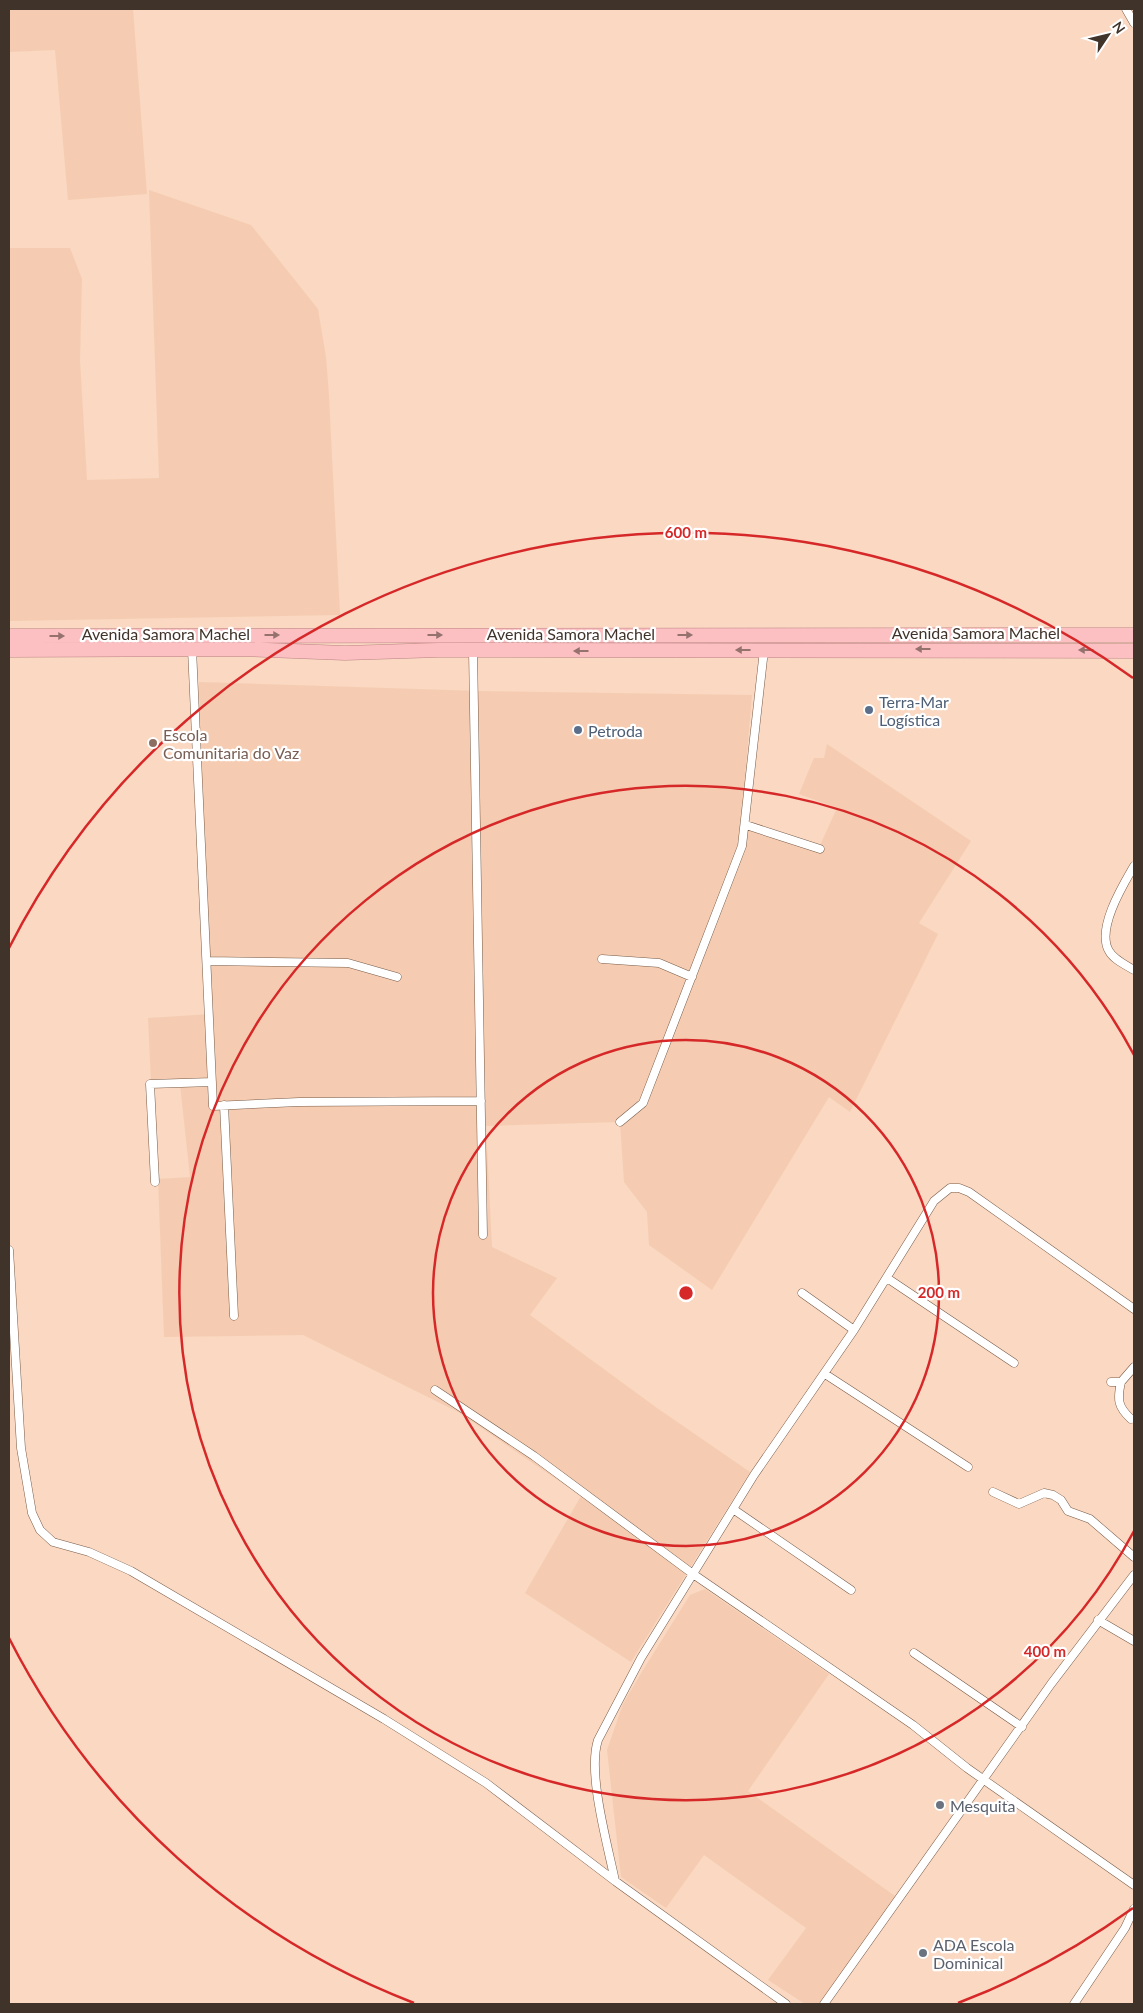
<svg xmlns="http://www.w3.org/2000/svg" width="1143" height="2013" font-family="Lato,sans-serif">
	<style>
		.built { fill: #f5ccb1 }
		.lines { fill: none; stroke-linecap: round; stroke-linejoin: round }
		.minor-casing { stroke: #785b47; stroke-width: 9 }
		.trunk-casing { stroke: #ba8482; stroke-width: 15 }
		.minor { stroke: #fff; stroke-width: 8 }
		.trunk { stroke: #fcbfc2; stroke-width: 14 }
		.oneway { fill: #95726e }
		.ring { fill: none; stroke: #d62828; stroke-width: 2.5 }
		.service-dot { fill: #5c6f8a; stroke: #fff; stroke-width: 2 }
		.education-dot { fill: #8d6e63; stroke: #fff; stroke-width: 2 }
		.worship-dot { fill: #6b7280; stroke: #fff; stroke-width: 2 }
		.labels { text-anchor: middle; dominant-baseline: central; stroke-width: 4.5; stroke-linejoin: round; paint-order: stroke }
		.street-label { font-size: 16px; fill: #40332a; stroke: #fff }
		.service-label { font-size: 16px; fill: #4e5e75; stroke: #fff; text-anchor: start }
		.education-label { font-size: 16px; fill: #785e54; stroke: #fff; text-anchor: start }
		.worship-label { font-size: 16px; fill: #5b616d; stroke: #fff; text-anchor: start }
		.centre { fill: #d62828; stroke: #fff; stroke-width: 2.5 }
		.ring-label { font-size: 15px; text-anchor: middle; font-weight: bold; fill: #d62828; stroke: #fff; stroke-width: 4.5; stroke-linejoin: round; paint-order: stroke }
	</style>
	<rect width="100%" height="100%" fill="#fad8c2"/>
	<!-- built -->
	<path class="built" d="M9,9h124l14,185 -79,6 -13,-150 -46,2z
		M149,190l102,35 67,84 8,48 3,39 11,219 -331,6v-373h61l12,31 -2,81 7,120 72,-2z
		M199,682l281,9 272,4 -11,130 76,27 20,-44 -38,-14 15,-36h10l3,-14 144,97 -52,82 19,11 -88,178 -21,-15 -117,193 -63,-45 -2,-33 -23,-30 -4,-60 -134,4 6,121 65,31 -27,37 127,93 93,64 -119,190 -106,-69 56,-97 -123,-84 -155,-77 -139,2 -6,-158 32,-2 -10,-93 -29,-2 -3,-64 63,-4 -10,-207z
		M705,1589l124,85 -81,117 154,110 -78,103h-19l-37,-24 38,-52 -102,-73 -38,53 -45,-31 -14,-127 16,-46 20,-34 47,-75z"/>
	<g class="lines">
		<defs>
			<path id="minor" d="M1126,9l8,14
				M192,649l21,457 86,-4 182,-1
				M473,650l10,585
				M746,825l74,24
				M1134,866c-11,19 -38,63 -25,85 5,9 17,14 25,19
				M602,959l57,4 33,14
				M207,961l141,2 49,14
				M224,1105l10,211
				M620,1122l23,-19 99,-257 22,-196
				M155,1182l-5,-98 62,-2
				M9,1250l12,198 11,65 8,17 13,12 36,10 42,19 253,148 102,64 129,98 171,123
				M887,1278l127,85
				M802,1293l52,37
				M825,1374l143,93
				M1111,1382h10l13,-15
				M1121,1382c-4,18 -3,25 10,37
				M435,1390l99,66 159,118 220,151 54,43 167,117
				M993,1492l26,12 25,-11 9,2 8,5 7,11 22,8 44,38
				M733,1509l118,81
				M1098,1620l36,21
				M914,1653l108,74
				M615,1881c-7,-35 -28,-108 -17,-141l43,-82 113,-183 100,-145 80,-129 16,-13h9l10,4 165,117
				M824,2004l227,-320 83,-109
				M1074,2004l51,-76 9,-19"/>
			<path id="trunk" d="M9,636l1125,-1
				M9,650l234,-1 102,4 94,-3 695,1"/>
		</defs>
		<!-- minor casing -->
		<use href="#minor" class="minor-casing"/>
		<!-- trunk casing -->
		<use href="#trunk" class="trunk-casing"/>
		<!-- minor -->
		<use href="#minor" class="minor"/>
		<!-- trunk -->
		<use href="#trunk" class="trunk"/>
	</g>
	<!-- one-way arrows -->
	<defs><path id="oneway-solid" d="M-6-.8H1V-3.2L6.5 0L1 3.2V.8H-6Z" transform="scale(1.25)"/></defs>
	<g class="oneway">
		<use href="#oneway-solid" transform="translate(272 635)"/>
		<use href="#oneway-solid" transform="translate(435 635)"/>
		<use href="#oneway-solid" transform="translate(685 635)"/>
		<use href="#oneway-solid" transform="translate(57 636)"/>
		<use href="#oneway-solid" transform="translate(923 649) rotate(-180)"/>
		<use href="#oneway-solid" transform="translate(743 650) rotate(180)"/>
		<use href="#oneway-solid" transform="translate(1086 650) rotate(-180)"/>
		<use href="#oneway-solid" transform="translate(581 651) rotate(-180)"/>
	</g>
	<!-- distance rings -->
	<g class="ring">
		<circle cx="686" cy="1293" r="253"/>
		<path d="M1134 1531A507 507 0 1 1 1134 1055"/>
		<path d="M1133 1908A760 760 0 0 1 958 2003M414 2003A760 760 0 0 1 9 1638M9 948A760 760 0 0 1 1133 678"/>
	</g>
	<!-- markers -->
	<g class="service-dot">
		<circle cx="869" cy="710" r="5"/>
		<circle cx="578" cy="730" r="5"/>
	</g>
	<circle class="education-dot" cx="153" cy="743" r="5"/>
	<g class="worship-dot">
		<circle cx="940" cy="1805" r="5"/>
		<circle cx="923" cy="1953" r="5"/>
	</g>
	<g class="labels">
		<!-- street labels -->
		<g class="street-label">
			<text x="976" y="632">Avenida Samora Machel</text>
			<text x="166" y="633">Avenida Samora Machel</text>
			<text x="571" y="633">Avenida Samora Machel</text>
		</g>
		<!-- service labels -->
		<g class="service-label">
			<text x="879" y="701">Terra-Mar<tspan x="879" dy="18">Logística</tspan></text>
			<text x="588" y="730">Petroda</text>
		</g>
		<!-- education labels -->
		<g class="education-label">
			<text x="163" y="734">Escola<tspan x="163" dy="18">Comunitaria do Vaz</tspan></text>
		</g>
		<!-- worship labels -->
		<g class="worship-label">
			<text x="950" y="1805">Mesquita</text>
			<text x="933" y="1944">ADA Escola<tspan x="933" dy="18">Dominical</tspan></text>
		</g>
	</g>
	<circle cx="686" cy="1293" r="8" class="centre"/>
	<g class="ring-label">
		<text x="686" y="538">600 m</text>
		<text x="939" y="1298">200 m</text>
		<text x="1045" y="1657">400 m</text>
	</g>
	<!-- border -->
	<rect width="1143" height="2013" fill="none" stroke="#40332a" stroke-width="20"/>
	<!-- north arrow -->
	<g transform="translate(1108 35) rotate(55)" stroke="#ffffff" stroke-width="4" paint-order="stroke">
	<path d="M0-4L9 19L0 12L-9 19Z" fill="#40332a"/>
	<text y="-8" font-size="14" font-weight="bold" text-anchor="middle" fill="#40332a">N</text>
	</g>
</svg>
